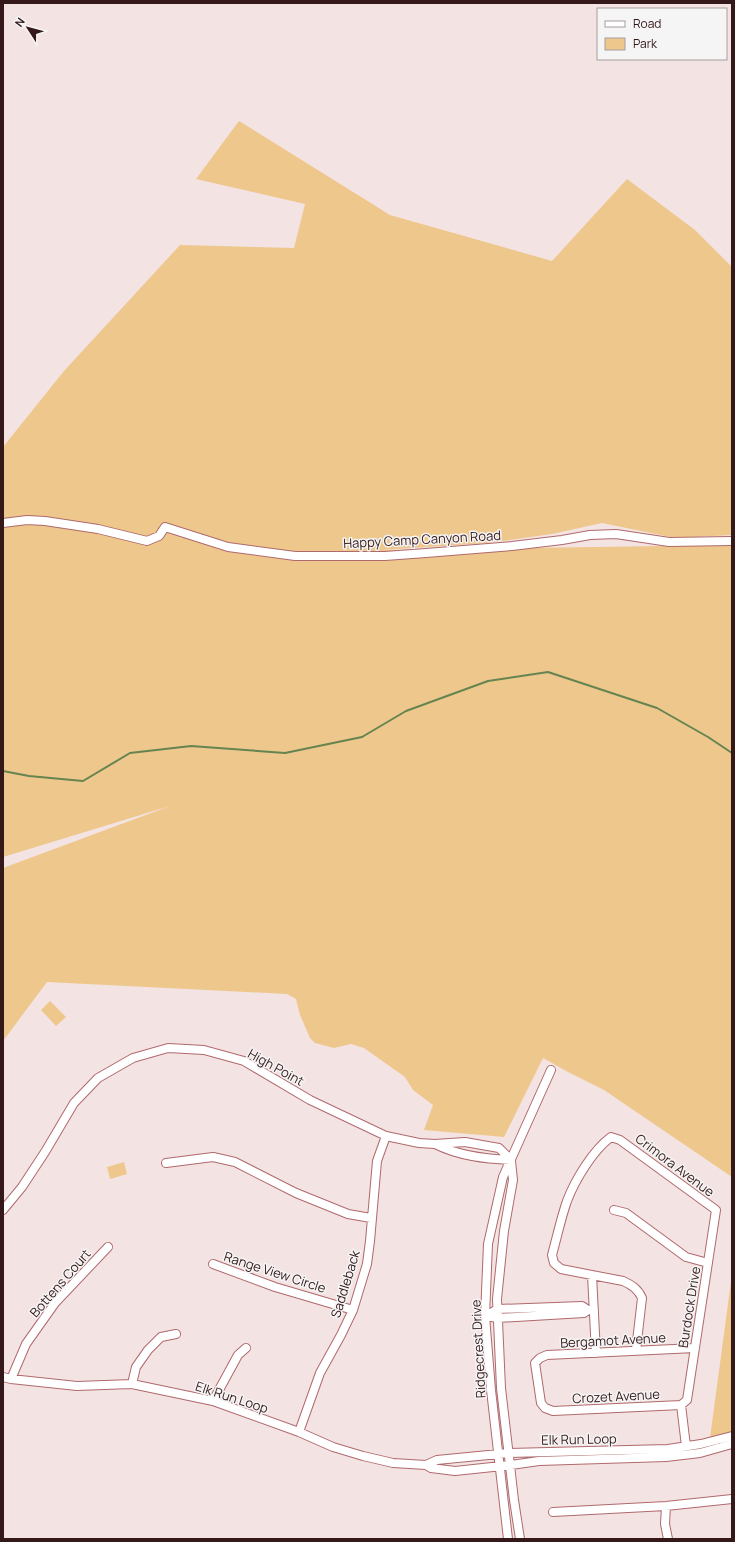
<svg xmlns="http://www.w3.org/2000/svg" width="735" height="1542" font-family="Manrope,sans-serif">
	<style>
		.green { fill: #eec78c }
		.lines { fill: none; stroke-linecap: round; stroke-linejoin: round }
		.stream { stroke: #658450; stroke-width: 2 }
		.minor-casing { stroke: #b0696c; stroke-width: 10 }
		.minor { stroke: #fff; stroke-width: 8 }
		.labels { text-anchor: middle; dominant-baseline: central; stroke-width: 3; stroke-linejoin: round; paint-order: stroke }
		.street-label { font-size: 13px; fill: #35181a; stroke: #f5f5f5 }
	</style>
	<rect width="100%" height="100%" fill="#f4e3e3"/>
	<!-- green -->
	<path class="green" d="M239,121l151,94 162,46 75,-82 68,51 37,37v268l-57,3 -73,-15 -50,11 -64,9 -107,7 351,-5v632l-128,-87 -36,-18 -25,-14 -39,79 -80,-7 9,-25 -20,-15 -8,-13 -41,-29 -13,-4 -17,4 -19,-5 -5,-5 -10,-23 -4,-16 -9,-5 -240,-12 -44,59v-173l167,-62 -167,51v-410l61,-76 116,-126 114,3 11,-44 -109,-25z
		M50,1001l16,16 -10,9 -15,-16z
		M124,1162l3,12 -17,5 -3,-12z
		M732,1274v159l-22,5z"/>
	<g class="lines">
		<!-- stream -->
		<path class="stream" d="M3,771l26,5 54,5 47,-28 61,-7 94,7 77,-16 44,-26 82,-30 60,-9 109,36 51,29 24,16"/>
		<defs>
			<path id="minor" d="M3,523l24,-3 18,1 53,8 49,12 12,-5 6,-9 63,20 67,9h90l41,-3 86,-7 50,-6 28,-5 26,-1 53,8 63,-1
				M465,1142l34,6 12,12c-26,-1 -52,-4 -76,-16z
				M511,1161l2,19 -9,51 -7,68 4,89 13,112 6,39
				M166,1163l47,-6 22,5 61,31 52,21 23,4
				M3,1210l19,-23 23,-35 29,-49 24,-25 35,-20 35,-10 36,2 40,11 66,39 76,36 33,7 16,1
				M614,1210l12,3 60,44 22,6
				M213,1264l62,23 78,23
				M592,1275l4,78
				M588,1310l-6,-4 -84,3 -13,7 13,2 86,-5 4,-3h6
				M636,1350l6,-52c-4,-9 -10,-13 -19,-17l-62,-12 -7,-6 -2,-8c5,-18 9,-37 15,-54 8,-21 26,-51 44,-64l9,3 96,70 -29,190 -6,5
				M3,1377l8,2 66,7 55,-2 81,17 86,31 34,15 30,9 30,7 33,2 5,3 24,3 56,-6 28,-4 127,-4 34,-4 32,-9
				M11,1379l15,-35 29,-41 53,-56
				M132,1384l4,-17 12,-17 13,-13 15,-3
				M213,1401l25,-46 8,-7
				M681,1405l-128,6 -8,-3 -4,-5 -6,-40 5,-5 7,-3 148,-7
				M681,1405l5,41
				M299,1432l21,-59 21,-38 12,-25 14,-46 3,-23 7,-80 9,-25
				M426,1465l11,-5 72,-7 159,-4 33,-5 31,-8
				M666,1506l-1,18 3,15
				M553,1512l113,-6 66,-7
				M508,1539l-17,-149 -6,-74 3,-72 15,-67 48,-107"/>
		</defs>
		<!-- minor casing -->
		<use href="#minor" class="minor-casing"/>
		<!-- minor -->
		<use href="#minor" class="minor"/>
	</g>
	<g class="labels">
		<!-- street labels -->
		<g class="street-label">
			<text transform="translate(422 539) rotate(-3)">Happy Camp Canyon Road</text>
			<text transform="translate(276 1067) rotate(29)">High Point</text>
			<text transform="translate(675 1165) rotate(37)">Crimora Avenue</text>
			<text transform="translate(275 1272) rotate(18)">Range View Circle</text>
			<text transform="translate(60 1283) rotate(-49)">Bottens Court</text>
			<text transform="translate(345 1284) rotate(-73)">Saddleback</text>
			<text transform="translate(689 1307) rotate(-81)">Burdock Drive</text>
			<text transform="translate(613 1340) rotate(-3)">Bergamot Avenue</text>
			<text transform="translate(478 1349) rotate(-93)">Ridgecrest Drive</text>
			<text transform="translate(616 1396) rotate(-3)">Crozet Avenue</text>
			<text transform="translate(232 1397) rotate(18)">Elk Run Loop</text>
			<text transform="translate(579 1439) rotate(-1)">Elk Run Loop</text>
		</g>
	</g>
	<!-- border -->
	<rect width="735" height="1542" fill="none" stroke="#35181a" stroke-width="8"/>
	<!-- legend -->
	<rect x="597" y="8" width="130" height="52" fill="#f5f5f5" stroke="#a89d9d"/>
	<rect x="605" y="21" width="20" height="6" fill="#ffffff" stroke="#a89d9d"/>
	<text x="633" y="28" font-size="12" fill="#35181a">Road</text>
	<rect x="605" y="38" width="20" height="12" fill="#eec78c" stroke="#a89d9d"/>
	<text x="633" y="48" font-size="12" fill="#35181a">Park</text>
	<!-- north arrow -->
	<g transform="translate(28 28) rotate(306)" stroke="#f5f5f5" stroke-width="3" paint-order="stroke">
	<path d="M0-3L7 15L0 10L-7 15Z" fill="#35181a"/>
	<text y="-6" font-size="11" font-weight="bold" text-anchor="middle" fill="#35181a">N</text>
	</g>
</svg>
